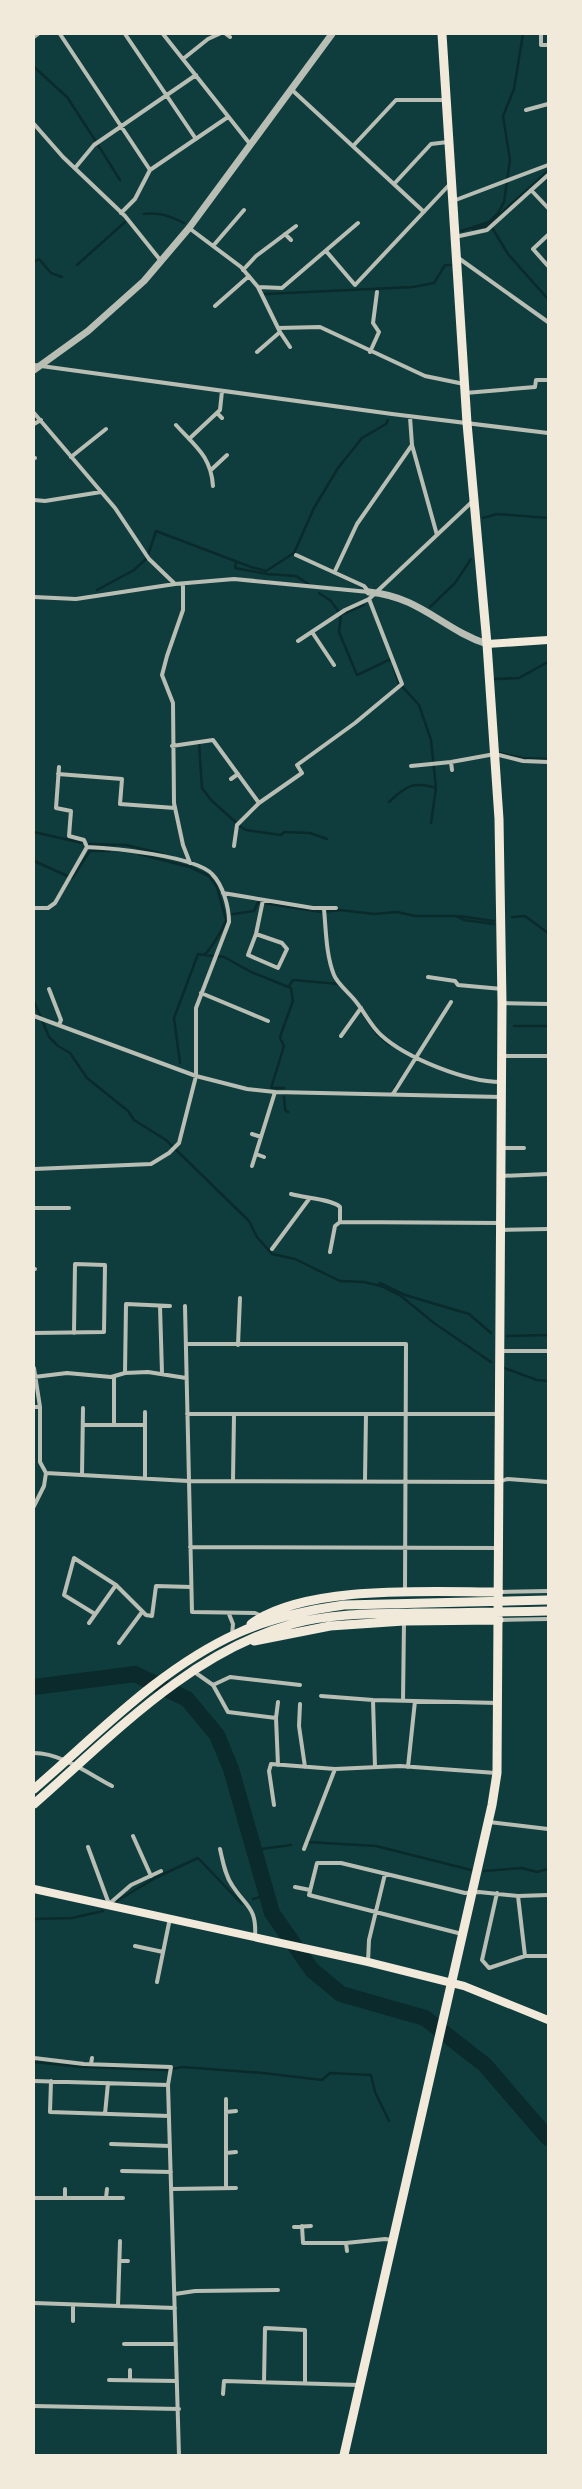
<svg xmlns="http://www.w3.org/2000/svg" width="582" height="2489" font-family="Rubik,sans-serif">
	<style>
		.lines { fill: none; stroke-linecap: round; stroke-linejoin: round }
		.stream { stroke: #0a2a2b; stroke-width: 2.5 }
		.river { stroke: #0a2a2b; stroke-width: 16 }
		.minor { stroke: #b8beb3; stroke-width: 4 }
		.tertiary { stroke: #b8beb3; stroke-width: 7 }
		.secondary { stroke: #f1e9da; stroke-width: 8 }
		.primary { stroke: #f1e9da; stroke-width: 9 }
	</style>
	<rect width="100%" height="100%" fill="#0f3d3e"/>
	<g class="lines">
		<!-- stream -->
		<path class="stream" d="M235,34h4
			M34,67l33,30 28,43
			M98,145l22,35
			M144,214c16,-2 26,2 40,9
			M491,226l17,28 40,45
			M473,229l14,-3 61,-55
			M461,231l28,-9 9,-9 6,-11 6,-42 -7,-44 11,-27 9,-55
			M34,262l5,-3 12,14 11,4
			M77,265l48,-43
			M265,294l148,-7 21,-4 11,-18h6
			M483,518l14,-4 51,4
			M236,562l-1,6 32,6 29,2 14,9
			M97,590l37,-20 13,-12 9,-27 95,36 15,4 28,-18 20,-45 24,-40 24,-30 24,-14 2,-4
			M319,593l12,8 10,14 -2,17 18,43 34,-16v2
			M430,607l25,-24 16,-24
			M341,612l2,2 21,-9
			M393,666l6,17 20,22 12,35 5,48 -5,35
			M495,679l24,-1 29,-16
			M199,744l3,44 9,12 30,27 5,3 35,5 3,-3 26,1 17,6
			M500,753l22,5 26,1
			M34,765v25
			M389,802c17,-16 24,-21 47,-14
			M34,832l48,11
			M89,844l37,1 37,9
			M139,854l51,13 19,9 8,11 9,33c-3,9 -15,29 -22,35l20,2 27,15 40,16 2,13 -11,30 -2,7 4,8 -13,42h13
			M34,861l38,17 18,-27h20
			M227,915l27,-4 4,-9 63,10 19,-2 34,4 23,-2 18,4h41l8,4 30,4
			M459,916l35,5
			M512,917l13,-1 23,17
			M289,986l4,-6 46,4
			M34,1001l15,36 9,9 12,7 17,25 41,33 6,9 32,20 83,81 8,16 15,17 23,5 45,22 24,1 17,4 20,10 33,27 57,39
			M361,1011l16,23 13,11
			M514,1026h34
			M180,1063l-6,-45 24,-64 6,1
			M395,1087l3,-4
			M284,1097l1,13 3,2
			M379,1286l1,-3 25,12 64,19 22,19
			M507,1336l41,-1
			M504,1368l33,12 11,1
			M307,1842l69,4 95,24
			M254,1850l37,-5
			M484,1871l38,-3 15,4 11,-3
			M253,1899l14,-4
			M117,1901l38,-23 43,-20 44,46
			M34,1919l38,-1 31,-7
			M34,2062l48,5 85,3 15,-3 81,6 59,7 8,-7 41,2 4,17 14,29"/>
		<!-- river -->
		<path class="river" d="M34,1687l101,-13 52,25 30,36 14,34 41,144 40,57 29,24 84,24 60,47 63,73"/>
		<!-- minor -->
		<path class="minor" d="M60,34l90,136
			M125,34l71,105
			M163,34l87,110
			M226,34l4,3
			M541,34v11h7
			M34,37l4,-3
			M183,59l25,-20 11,-5
			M291,89l133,123
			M526,110l22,-6
			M34,124l29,33 62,59 36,45
			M354,145l42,-45h50
			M75,168l19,-23 102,-70
			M394,184l37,-40 17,-2
			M531,190l17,18
			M453,201l95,-36
			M121,213l14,-14 15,-29 78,-53
			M189,228l52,39 17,20 22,45 -23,20
			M285,234l6,6
			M548,235l-15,14 15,17
			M455,237l32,-7 61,-55
			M213,246l31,-36
			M326,251l29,34 95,-101
			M457,257l91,65
			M243,270l13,-14 40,-30
			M258,287l24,1 76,-65
			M215,306l34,-30
			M278,328l42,-1 105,49 39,8
			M280,332l10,15
			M370,352l9,-20 -6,-9 4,-31
			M34,365l358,49 156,19
			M465,393l70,-6 1,-7h12
			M34,413l81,95 34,51 26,25
			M217,413l5,5
			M410,417l2,28 25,90
			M34,424l7,-4
			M176,425c19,21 35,31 37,61
			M189,439l31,-29 2,-19
			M71,457l35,-28
			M34,458h1
			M212,469l15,-14
			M34,500l11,1 56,-9
			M296,555l68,31 5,6
			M335,571l22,-47 55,-79
			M183,584v26l-16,46 -5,19 11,28 1,100 9,42 7,18
			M34,597l42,2 99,-15 59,-5 135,13
			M312,632l22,33
			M298,641l47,-31 24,-11 105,-99
			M172,746l41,-6 46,63
			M451,762l1,8
			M411,766l40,-4 44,-8 28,7 25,1
			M59,767l-3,41 15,3 -2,25 15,4 3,7
			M58,774l64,5 -2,25 55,4
			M231,779l7,-5
			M234,846l3,-21 22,-22 43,-30 -5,-8 58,-42 47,-39 -33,-85
			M223,893l90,15h23
			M34,908h14l7,-5 32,-56
			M324,909c2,21 2,46 10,66 4,10 17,19 23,28 8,10 14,23 24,32 25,23 85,47 120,47
			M256,934l26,9 5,6 -9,19 -30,-13 8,-21 7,-34
			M428,977l27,4 3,4 44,4
			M49,989l12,31 -2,5
			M201,993l67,28
			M502,1003l46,1
			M34,1016l162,60 51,13 28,3 226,5
			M341,1036l20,-28
			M502,1056h46
			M393,1094l58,-92
			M252,1134l9,3
			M500,1148h24
			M256,1154l8,3
			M252,1166l23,-74
			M34,1169l117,-5 18,-11 10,-10 17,-67v-68l33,-86c0,-15 -6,-37 -17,-48 -17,-18 -99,-26 -125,-27
			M501,1176l47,-2
			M291,1194c13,4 41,5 49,13v15
			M34,1208h35
			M500,1230l48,-1
			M272,1249l37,-50
			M330,1252l5,-26 5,-4 160,1
			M34,1269h1
			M160,1306l2,67
			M185,1306l7,306 63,1 7,3
			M34,1333l70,-1 1,-67 -30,-1 -1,69
			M186,1344h220l-1,247
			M238,1345l2,-47
			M500,1351h48
			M34,1368l6,39v55l6,11 -2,13 -10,20
			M125,1373l1,-69 44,2
			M34,1377l33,-4 44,4 14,-4 23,-1 38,6
			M34,1407h6
			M187,1414h312
			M83,1425h62
			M114,1425v-49
			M46,1473l142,8 311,1 8,-3 41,3
			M82,1475l1,-67
			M145,1478v-66
			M233,1480l1,-66
			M365,1480l1,-66
			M190,1547l309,1
			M499,1592l49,-1
			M95,1614l-31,-19 10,-37 42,27 30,30 6,1 4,-30 35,1
			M229,1614l4,10 -1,11
			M499,1620l49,-1
			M89,1623l27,-38
			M119,1643l23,-31
			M193,1671l20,14 15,27 48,6
			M213,1685l17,-8 70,8
			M321,1696l52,4 125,3
			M373,1700l2,67
			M403,1701l1,-80
			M278,1702l-2,16 2,47
			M300,1704l-1,22 6,41
			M34,1753c27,0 55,21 78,33
			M408,1767l7,-66
			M274,1805l-5,-34 2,-7 64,5 65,-3 96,7
			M489,1822l59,7
			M133,1836l18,40
			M88,1847l21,57 22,-19 30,-14
			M220,1849c3,13 5,26 12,36 14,22 25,22 23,52
			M304,1849l31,-80
			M295,1887l15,3
			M497,1893l-15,67 7,8 36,-12h23
			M518,1896l7,60
			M462,1934l-153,-39 8,-32h24l124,30 14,-1 39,4 30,-1
			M135,1946l28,6
			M368,1962l1,-22 16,-66
			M157,1982l13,-64
			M34,2058l50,6 87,3 -3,18 11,370
			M91,2064l1,-6
			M34,2081l134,4
			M51,2081l-1,31 119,4
			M226,2099v89
			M226,2112l10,-1
			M105,2114l3,-31
			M111,2144l59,2
			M226,2153l10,-1
			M122,2171l49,1
			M172,2189l64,-1
			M34,2198h89
			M65,2198v-9
			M106,2198l1,-9
			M302,2226l1,17h43l39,-4 7,1
			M294,2227l17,-1
			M346,2243l1,8
			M120,2261h8
			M175,2294l20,-3 83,-1
			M34,2303l141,5
			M118,2306l2,-65
			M73,2321v-16
			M124,2344h52
			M130,2370v10
			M109,2380l68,1
			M264,2382l1,-54 40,2v53
			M223,2394l1,-13 135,4
			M34,2406l145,3"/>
		<!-- tertiary -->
		<path class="tertiary" d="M34,370l54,-39 56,-50 45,-53 143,-194
			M369,592c52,5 73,37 118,52"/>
		<!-- secondary -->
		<path class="secondary" d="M487,644l61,-4
			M34,1889l334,73 96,24 84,34"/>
		<!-- primary -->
		<path class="primary" d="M251,1624c54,-40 181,-32 248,-32
			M254,1641l76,-15 74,-5 95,-1
			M34,1789c64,-55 126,-121 204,-156 33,-15 70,-23 106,-28l204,-5
			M34,1804c78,-68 155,-151 258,-180 40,-11 82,-10 123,-11 44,0 89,-1 133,-2
			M344,2455l148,-650 5,-32 5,-770 -3,-184 -12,-175 -20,-221 -25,-389"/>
	</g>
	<!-- border -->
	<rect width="582" height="2489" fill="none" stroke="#f1e9da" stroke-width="70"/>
</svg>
